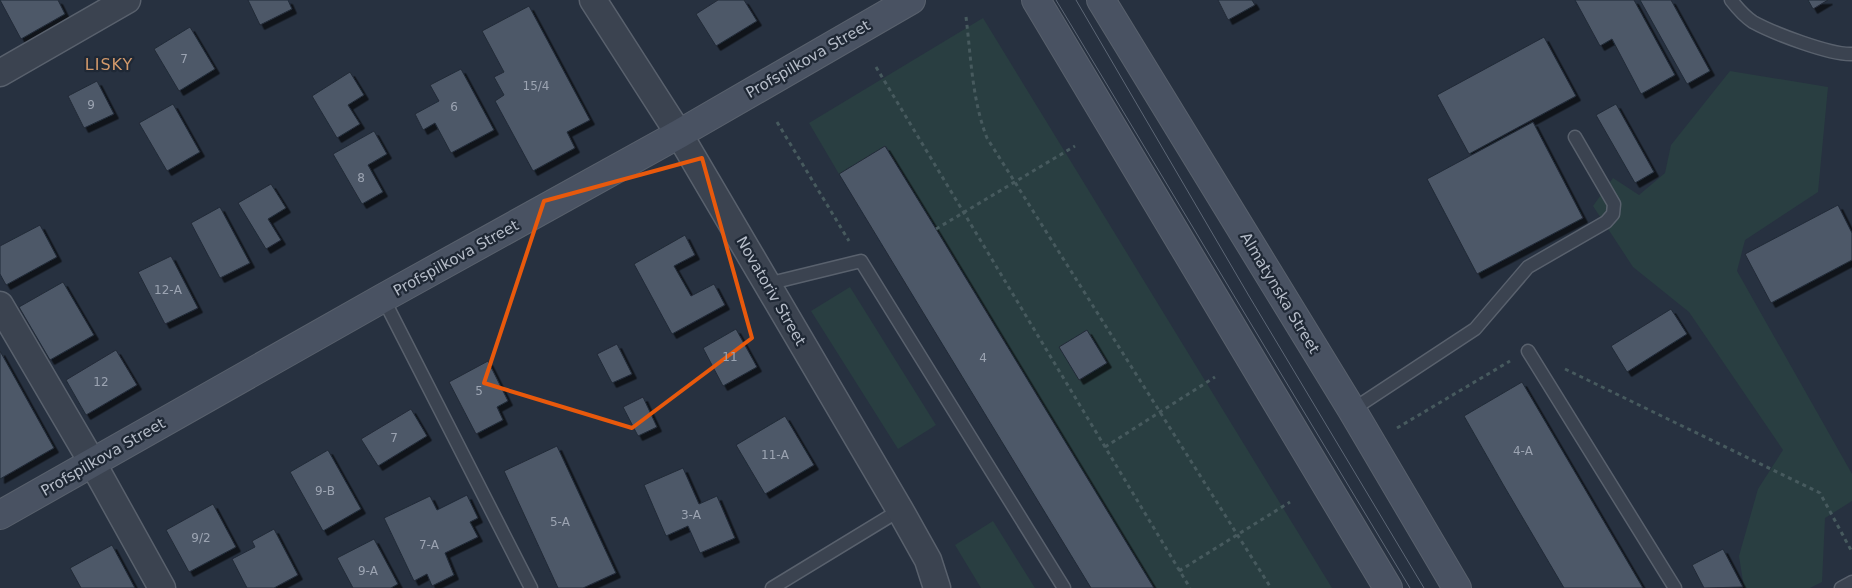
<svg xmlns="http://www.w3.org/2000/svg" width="1852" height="588" font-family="'DejaVu Sans',sans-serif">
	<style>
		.green { fill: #293e41 }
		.building { fill: #4d5868; stroke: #212a37; filter: url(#shadow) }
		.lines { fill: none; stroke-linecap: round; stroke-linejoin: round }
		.lane-casing { stroke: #59616d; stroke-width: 15 }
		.street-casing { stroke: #59616d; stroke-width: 29 }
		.secondary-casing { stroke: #59616d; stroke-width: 30 }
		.path { stroke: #475a5e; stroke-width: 3; stroke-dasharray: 4 4; stroke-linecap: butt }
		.lane { stroke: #3b4350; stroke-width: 12 }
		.street { stroke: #3b4350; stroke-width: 26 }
		.secondary { stroke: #495262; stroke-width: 28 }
		.tram { stroke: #5d6776; stroke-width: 1 }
		.marked { fill: none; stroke: #e8590c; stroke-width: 4; stroke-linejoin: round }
		.labels { text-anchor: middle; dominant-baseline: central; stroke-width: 4.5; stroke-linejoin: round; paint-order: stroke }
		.number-label { font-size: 12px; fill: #9ca4b2 }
		.street-label { font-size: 15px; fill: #b7beca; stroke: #1f2835 }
		.neighbourhood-label { font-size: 16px; letter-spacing: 1px; fill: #d2996b; stroke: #1f2835 }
	</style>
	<defs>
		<filter id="shadow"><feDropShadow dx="4.5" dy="4.5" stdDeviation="0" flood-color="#0009"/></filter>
	</defs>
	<rect width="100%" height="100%" fill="#273140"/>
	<!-- green -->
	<path class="green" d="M983,18l349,570h-178l-268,-442 -47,28 -30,-51z
		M1730,71l98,16 -10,105 -73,48 -8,31 115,203v27l-27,17 -3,64 -12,6h-66l-5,-32 19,-67 25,-39 -94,-138 -56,-45 -40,-61 20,-28 26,17 26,-22 6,-28z
		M850,287l86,138 -38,24 -87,-138z
		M993,521l42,67h-54l-26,-43z"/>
	<!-- building -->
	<path class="building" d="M0,0h58l7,14 -44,25z
		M248,0h40l4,9 -32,16z
		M718,0h26l13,21 -41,25 -20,-32z
		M1218,0h34l3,5 -27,15z
		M1575,0h59l41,75 -34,19 -29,-55 -12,7z
		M1640,0h31l39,71 -23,13z
		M1808,0h20l-15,9z
		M529,6l61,114 -23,12 8,16 -42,23 -38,-70 9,-6 -10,-18 10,-5 -22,-41z
		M190,27l25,42 -36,22 -25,-42z
		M1544,37l32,59 -107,58 -32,-59z
		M461,69l33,61 -43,23 -16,-30 -12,7 -8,-16 24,-13 -9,-16z
		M350,72l14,23 -16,10 12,19 -23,14 -25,-42z
		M97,81l17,33 -30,14 -16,-32z
		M173,104l27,48 -33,19 -28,-48z
		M1616,104l38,68 -19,11 -39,-68z
		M1533,122l50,96 -106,56 -50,-95z
		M374,131l13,23 -19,11 15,27 -21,12 -29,-50z
		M885,146l51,83 218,359h-63l-167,-274 -85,-140z
		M271,184l15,24 -18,11 13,21 -15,9 -28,-46z
		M1838,205l14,28v27l-81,43 -26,-49z
		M220,207l30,56 -30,15 -29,-55z
		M40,225l17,32 -51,28 -6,-11v-28z
		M685,235l10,20 -21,11 17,30 23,-12 11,21 -53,29 -38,-70z
		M171,256l27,52 -33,16 -27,-52z
		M63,282l31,53 -44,25 -31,-53z
		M1671,309l16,25 -60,38 -16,-26z
		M736,329l21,38 -34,19 -20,-38z
		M1087,330l20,33 -28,17 -20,-33z
		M617,344l15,30 -20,9 -15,-29z
		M116,350l21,35 -51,30 -20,-35z
		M0,351l54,97 -54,31z
		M488,361l20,40 -11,6 6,13 -27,14 -27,-52z
		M1522,382l121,206h-79l-60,-102 -40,-70z
		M643,397l14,30 -19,9 -15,-29z
		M411,409l16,27 -49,30 -17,-27z
		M785,416l29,49 -49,29 -29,-49z
		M557,446l59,127 -33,15h-25l-54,-117z
		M328,450l33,59 -38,22 -33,-59z
		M683,468l16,36 18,-8 18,42 -35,15 -12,-27 -22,10 -22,-51z
		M467,495l11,23 -8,4 8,15 -33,16 9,22 -22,11 -5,-12 -13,7 -30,-63 46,-22 7,14z
		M213,504l23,43 -47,25 -23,-42z
		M274,529l24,46 -24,13h-27l-15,-29 23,-12 -3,-6z
		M374,539l24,45 -7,4h-38l-16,-30z
		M112,545l23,43h-54l-11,-20z
		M1723,549l20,38 -39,1 -12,-23z"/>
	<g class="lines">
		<defs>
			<path id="lane" d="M1731,0c7,9 13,16 22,22 20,11 77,33 99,32
				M767,284l94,-23 203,327
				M383,298l148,290
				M1528,351l147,237
				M1352,410l123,-81 53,-62 78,-45 7,-8 1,-10 -39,-67
				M772,588l128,-78
				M1841,588l11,-6"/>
			<path id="street" d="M593,0l86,134 221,376 28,50 9,28
				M0,73l127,-73
				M0,305l92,157 70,126"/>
			<path id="secondary" d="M1036,0l352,588
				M1101,0l251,410 105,178
				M0,515l383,-217 296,-164 232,-134"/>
		</defs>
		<!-- lane casing -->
		<use href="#lane" class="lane-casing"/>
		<!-- street casing -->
		<use href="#street" class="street-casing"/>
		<!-- secondary casing -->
		<use href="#secondary" class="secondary-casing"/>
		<!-- path -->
		<path class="path" d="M966,17c5,40 6,83 21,121l284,450
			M876,67l314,521
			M777,122l72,119
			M936,229l139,-83
			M1565,369l255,124 32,59
			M1397,428l113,-67
			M1105,447l110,-70
			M1179,571l111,-69"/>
		<!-- lane -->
		<use href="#lane" class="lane"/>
		<!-- street -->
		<use href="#street" class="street"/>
		<!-- secondary -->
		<use href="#secondary" class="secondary"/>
		<!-- tram -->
		<path class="tram" d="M1056,0l354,588
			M1076,0l173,296 175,292"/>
	</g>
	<!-- marked area -->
	<path class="marked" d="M702,158l50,180 -120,90 -148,-45 60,-182z"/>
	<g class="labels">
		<!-- number labels -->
		<g class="number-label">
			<text x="184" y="59">7</text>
			<text x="536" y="86">15/4</text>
			<text x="91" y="105">9</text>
			<text x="454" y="107">6</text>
			<text x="361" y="178">8</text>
			<text x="168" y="290">12-А</text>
			<text x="730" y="357">11</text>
			<text x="983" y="358">4</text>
			<text x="101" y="382">12</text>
			<text x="479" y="391">5</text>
			<text x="394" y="438">7</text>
			<text x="1523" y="451">4-А</text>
			<text x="775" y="455">11-А</text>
			<text x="325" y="491">9-В</text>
			<text x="691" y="515">3-А</text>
			<text x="560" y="522">5-А</text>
			<text x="201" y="538">9/2</text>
			<text x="429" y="545">7-А</text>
			<text x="368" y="571">9-А</text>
		</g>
		<!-- street labels -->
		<g class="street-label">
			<text transform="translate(808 59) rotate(-30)">Profspilkova Street</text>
			<text transform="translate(456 258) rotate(-29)">Profspilkova Street</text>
			<text transform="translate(771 291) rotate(60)">Novatoriv Street</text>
			<text transform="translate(1280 293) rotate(59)">Almatynska Street</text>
			<text transform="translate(103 457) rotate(-30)">Profspilkova Street</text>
		</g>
		<!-- neighbourhood labels -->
		<g class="neighbourhood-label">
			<text x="109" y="64">LISKY</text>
		</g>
	</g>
</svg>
